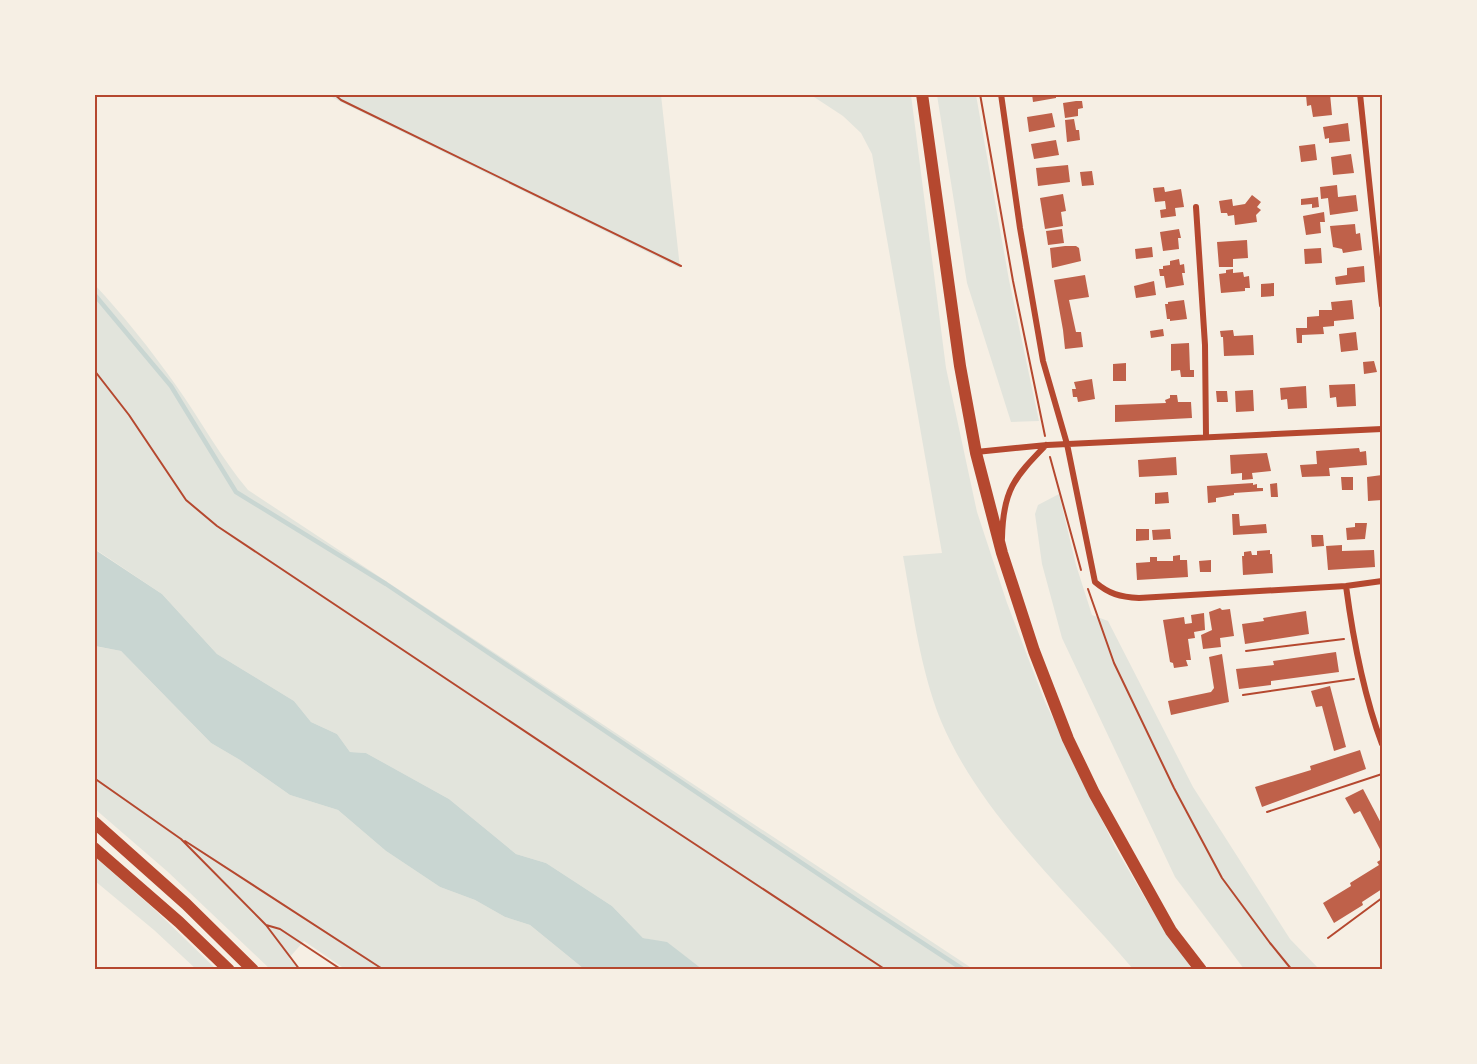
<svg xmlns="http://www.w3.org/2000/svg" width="1477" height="1064" font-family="Arial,sans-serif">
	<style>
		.green { fill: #e2e4dc }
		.water { fill: #c9d6d2 }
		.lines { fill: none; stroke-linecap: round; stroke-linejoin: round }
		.stream { stroke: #c9d6d2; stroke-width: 4.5 }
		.building { fill: #bf614a }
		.path { stroke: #b5482f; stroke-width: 2 }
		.minor { stroke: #b5482f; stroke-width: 6 }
		.primary { stroke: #b5482f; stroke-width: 12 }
		.trunk { stroke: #b5482f; stroke-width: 12 }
		.neatline { fill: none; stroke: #b5482f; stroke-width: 2 }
	</style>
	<rect width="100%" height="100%" fill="#f6efe4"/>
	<!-- green -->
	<path class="green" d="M328,95h333l19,173 -339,-166z
		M811,95h100l35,273 31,144 30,91 38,99 70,145 31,53 46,69h-59c-66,-78 -152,-153 -192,-248 -21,-52 -28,-110 -38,-165l39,-3 -70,-399 -11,-21 -18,-17z
		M937,95h39l33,185 30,141 -28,1 -44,-139z
		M94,284c29,31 57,66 81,100 25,35 46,74 73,106l725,479h-271l-35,-26 -24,-5 -31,-32 -66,-43 -30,-9 -67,-55 -83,-46 -16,-1 -13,-18 -26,-12 -17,-21 -77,-47 -55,-60 -67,-45z
		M1059,494l17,71 16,50 16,6 85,166 97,152 29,30h-75l-69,-92 -113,-239 -20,-74 -7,-50 3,-9z
		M94,646l27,5 90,92 29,17 50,35 48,15 48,41 54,36 35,13 30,17 25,8 54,44h-239l-41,-28 -15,17 10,11h-29l-102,-97 -73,-63z
		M95,857l58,51 63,61h-20l-42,-39 -59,-49z"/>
	<!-- water -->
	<path class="water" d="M94,549l68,45 55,60 77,47 17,21 26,12 13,18 16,1 83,46 67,55 30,9 66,43 31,32 24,4 35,27h-118l-54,-44 -25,-8 -30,-17 -35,-13 -54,-36 -48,-41 -48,-15 -50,-35 -29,-17 -90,-92 -26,-5z"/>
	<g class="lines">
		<!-- stream -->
		<path class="stream" d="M94,294l77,92 65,106 150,92 474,318 104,68"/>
	</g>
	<!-- building -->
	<path class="building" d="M1032,94h24v4l-23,4z
		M1330,94l2,21 -19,2 -2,-12 -4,1 -1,-11z
		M1076,101h6l1,7 -5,1v7l-13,2 -2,-15z
		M1052,113l3,14 -26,5 -2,-15z
		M1074,119l2,11h3l1,10 -13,2 -2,-22z
		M1348,123l2,18 -21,2v-5l-4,1 -2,-12z
		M1056,140l3,15 -25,4 -3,-15z
		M1315,144l2,16 -16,2 -2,-16z
		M1351,154l3,19 -21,2 -2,-18z
		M1068,165l2,17 -32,4 -2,-18z
		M1092,171l2,14 -12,1 -2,-14z
		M1337,185l1,12 18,-2 2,16 -28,4 -2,-17 -7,1 -1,-12z
		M1164,187l1,5 16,-3 3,18 -9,1 1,8 -15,2 -1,-8 6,-1 -1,-8 -10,1 -2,-14z
		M1063,194l3,17 -5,1 2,14 -18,3 -5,-31z
		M1252,195l9,7 -4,5 4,3 -5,5 1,7 -22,3 -1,-10 -6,1 -1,-3h-6l-2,-12 13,-2 1,7 12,-2z
		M1318,197l1,10 -7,1v-4l-11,1v-6z
		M1324,212l1,10h-5l1,11 -15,2 -3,-19z
		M1355,224l1,10 4,-1 2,17 -19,3 -1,-4 -9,-2 -3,-21z
		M1062,229l2,14 -16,2 -2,-14z
		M1179,229l2,9h-3l1,11 -16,2 -3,-19z
		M1247,240l1,18 -15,1v8h-14l-2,-25z
		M1065,246h11l3,2 2,13 -29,7 -2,-20z
		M1152,247l1,10 -17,2 -1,-10z
		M1321,248l1,15 -17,1 -1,-15z
		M1179,259l1,6 4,-1 1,9h-3l2,12 -18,3 -2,-12h-4l-1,-7h4v-3l7,-1v-4z
		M1364,266l1,16 -29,3 -1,-8 12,-2v-7z
		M1233,269v4l10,-1 1,5 5,-1 1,12h-5v3l-24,2 -2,-19 7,-1v-3z
		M1085,275l4,22 -20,3 7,32h5l2,15 -18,2 -2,-19 -9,-50z
		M1154,281l2,14 -20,3 -2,-12z
		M1274,283v13l-13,1v-13z
		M1184,300l3,19 -17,2v-2h-3l-2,-15h3v-2z
		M1352,300l2,19 -20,2v5l-11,1 1,7 -22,1v8h-5l-1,-15h11v-11l12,-1v-6h13l-1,-8z
		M1163,329l1,7 -13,2 -1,-7z
		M1233,330l1,6 19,-1 1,20 -30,1 -1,-19h-2l-1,-6z
		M1356,332l2,18 -17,2 -2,-18z
		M1189,343l1,27h4v7h-13l-1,-7 -9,1v-27z
		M1374,361l3,11 -13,2 -1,-12z
		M1126,363v18h-13v-17z
		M1092,379l3,20 -17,3 -1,-5h-4l-1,-8h4l-2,-7z
		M1355,384l1,22 -19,1 -1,-10 -6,1 -1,-13z
		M1306,386l1,22 -19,1 -1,-10 -6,1 -1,-12z
		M1253,390l1,21 -18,1 -1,-21z
		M1216,391h11l1,11h-11z
		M1170,395h7l1,7h13l1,16 -77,4v-17l51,-2 -1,-3 5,-2z
		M1359,448l1,4 6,-1 1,14 -38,3 1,8 -28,1 -2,-12 17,-1 -1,-13z
		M1267,453l4,18 -19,2 1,6 -11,1v-7l-11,1 -1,-19z
		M1176,457l1,18 -38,2 -1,-17z
		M1382,475v25l-14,1 -1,-24z
		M1341,477h12v13h-11z
		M1253,483v2l4,-1v4h6v3l-29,2v2l-18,3v4l-8,1 -1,-17z
		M1277,483l1,14h-7l-1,-13z
		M1168,492l1,11 -14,1v-11z
		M1232,514h7l1,12 26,-2 1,9 -34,2z
		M1355,523h12l-2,16 -18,1 -1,-12 9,-1z
		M1136,529h13v11l-13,1z
		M1170,529l1,10 -18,1 -1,-10z
		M1311,535h12l1,11 -12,1z
		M1342,545v6l32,-1 1,17 -47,3 -2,-24z
		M1270,550v4h2l1,19 -30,2 -1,-19h2v-4l7,-1 1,4h5v-4z
		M1180,555v5h7l1,17 -51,3 -1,-17 14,-1v-5h7v4h16v-5z
		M1211,560v12h-11l-1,-11z
		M1220,608l2,2 8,-1 4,27 -14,2 1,9 -18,2 -2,-14 11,-5 -3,-18z
		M1306,611l3,23 -64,10 -3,-20 22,-3 -1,-3z
		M1204,613l1,17 -11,2 1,6 -7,1 3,21h-5l2,6 -14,2 -1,-5 -3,-1 -7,-42 21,-3 1,7 7,-1 -1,-8z
		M1336,652l3,20 -68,9v4l-32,4 -3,-20 38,-4 -1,-4z
		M1222,654l7,48 -58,13 -3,-14 43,-9 3,-4 -5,-31z
		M1330,686l16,61 -12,4 -12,-45 -6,1 -5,-16z
		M1360,750l6,19 -104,38 -7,-20 56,-17 -1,-4z
		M1363,789l19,36v28l-22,-42 -6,3 -9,-16z
		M1382,859v30l-20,13 1,3 -29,18 -11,-20 28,-17 -1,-3 29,-18 -2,-3z"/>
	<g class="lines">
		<!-- path -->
		<path class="path" d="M334,94l7,6 340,166
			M980,94l33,187 32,155
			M94,370l35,45 57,85 31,26 402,268 267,176
			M1050,457l31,113
			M1088,589l26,74 60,125 48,90 48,65 22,27
			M1246,651l98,-12
			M1243,695l111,-16
			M94,778l87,61 85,86 34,45
			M1267,812l115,-38
			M185,841l199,129
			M266,925l14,4 62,41
			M1328,938l54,-40"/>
		<!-- minor -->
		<path class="minor" d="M1001,94l19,134 23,133 24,83 28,138c14,12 25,15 44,16l207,-12 36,-5
			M1360,94l22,211
			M1196,207l9,138 1,91
			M976,452l71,-7 335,-16
			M1002,538c1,-48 12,-60 44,-93
			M1346,586c7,53 17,107 36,158"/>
		<!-- primary -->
		<path class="primary" d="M922,94l38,272 16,87 26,100 32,98 34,88 26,54 77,138 30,39"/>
		<!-- trunk -->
		<path class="trunk" d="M94,822l92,82 67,66
			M94,848l85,74 50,48"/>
	</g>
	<!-- border -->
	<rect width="1477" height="1064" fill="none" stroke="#f6efe4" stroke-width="192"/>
	<rect x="96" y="96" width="1285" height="872" class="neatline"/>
</svg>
